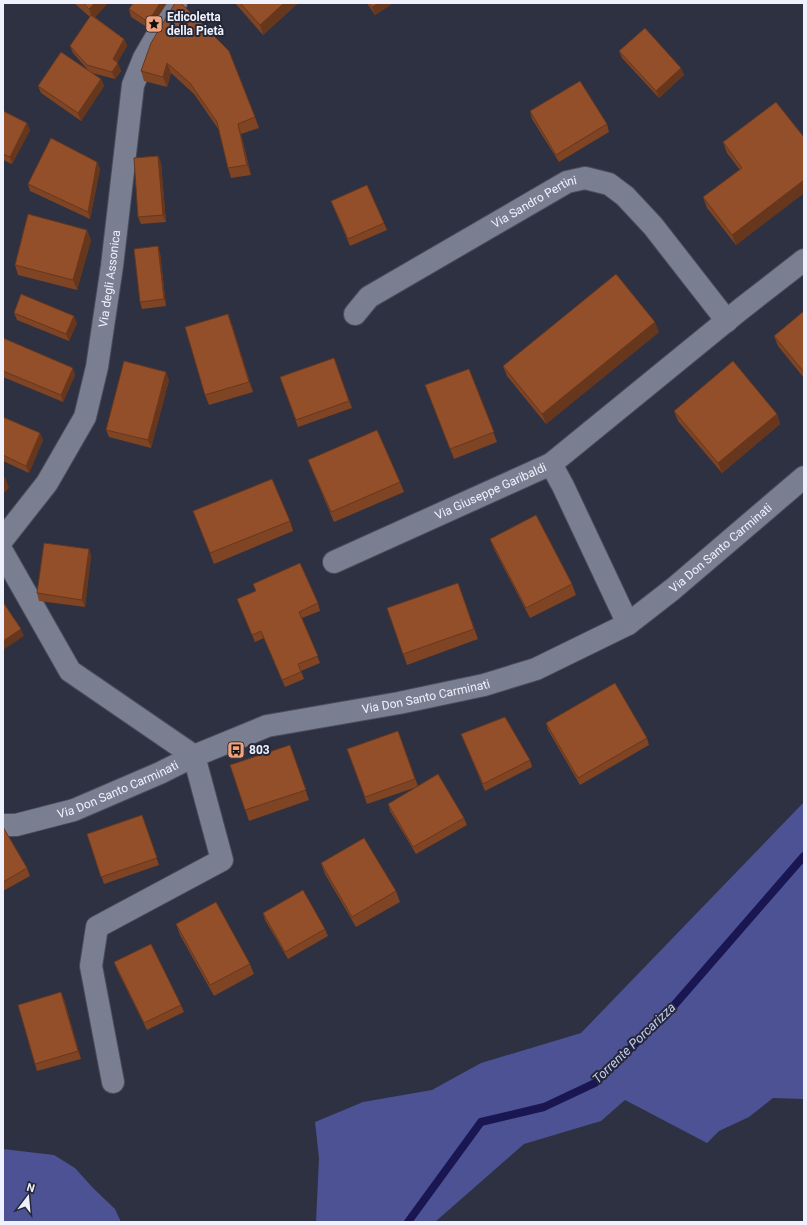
<svg xmlns="http://www.w3.org/2000/svg" width="807" height="1225" font-family="Roboto,sans-serif">
	<style>
		.forest { fill: #4c5294 }
		.lines { fill: none; stroke-linecap: round; stroke-linejoin: round }
		.stream { stroke: #191652; stroke-width: 8 }
		.minor-casing { stroke: #4a4d5b; stroke-width: 24 }
		.secondary-casing { stroke: #4a4d5b; stroke-width: 24 }
		.minor { stroke: #7a7e91; stroke-width: 22 }
		.secondary { stroke: #7a7e91; stroke-width: 22 }
		.wall { fill: #7e4423 }
		.shaded-wall { fill: #67371d }
		.building { fill: #934f29; stroke: #67371d }
		.labels { text-anchor: middle; dominant-baseline: central; stroke-width: 4; stroke-linejoin: round; paint-order: stroke }
		.poi-label { font-size: 12px; font-weight: bold; fill: #eff2fc; stroke: #242737; text-anchor: start }
		.street-label { font-size: 12px; fill: #eff2fc; stroke: #242737 }
		.water-label { font-size: 13px; font-style: italic; fill: #c7cdf4; stroke: #242737 }
	</style>
	<rect width="100%" height="100%" fill="#2e3141"/>
	<!-- forest -->
	<path class="forest" d="M804,802v297l-31,-1 -24,19 -30,14 -12,12 -82,-43 -24,21 -77,23 -89,78h-119l3,-64 -4,-36 48,-20 69,-12 49,-27 100,-30z
		M3,1149l51,6 21,13 18,20 22,21 6,13h-118z"/>
	<g class="lines">
		<!-- stream -->
		<path class="stream" d="M408,1222l73,-100 63,-15 51,-24 75,-73 134,-154"/>
		<defs>
			<g id="minor">
				<path id="s1" d="M355,314l14,-17 198,-115 18,-4 24,6 16,12 28,30 74,95"/>
				<path d="M551,464l190,-155 63,-49"/>
				<path id="s2" d="M3,539l44,-56 38,-66 12,-50 15,-101 21,-181 11,-27 32,-55"/>
				<path d="M3,553l67,118 124,85 28,104 -125,67 -6,39 22,116"/>
				<path id="s3" d="M334,562l217,-98 12,22 65,138"/>
			</g>
			<g id="secondary">
				<path id="s4" d="M3,825h13l58,-15 86,-37 34,-17 73,-30 132,-23 85,-18 52,-16 92,-45 45,-35 131,-112"/>
			</g>
		</defs>
		<!-- minor casing -->
		<use href="#minor" class="minor-casing"/>
		<!-- secondary casing -->
		<use href="#secondary" class="secondary-casing"/>
		<!-- minor -->
		<use href="#minor" class="minor"/>
		<!-- secondary -->
		<use href="#secondary" class="secondary"/>
	</g>
	<!-- wall -->
	<path class="wall" d="M74,3h34l-13,14 29,22 3,7 -10,17 4,8 -6,8 -23,-6 9,6 3,7 -23,35 -40,-28 -3,-7 50,-16 -15,-17 -3,-7 20,-29z
		M167,3l-17,26 -19,-12 -2,-8z
		M235,3h62v1l-34,31z
		M367,3h26l-18,12z
		M151,43l104,74 4,11 -18,6 10,41 -20,3 -3,-10 -9,-38 -25,-36 -23,-21 -4,14 -23,-6 -3,-10z
		M619,51l62,17 3,7 -25,23 -37,-40z
		M3,111l27,19 -18,34 -9,-4z
		M530,111l77,13 2,8 -50,30 -27,-43z
		M803,136h1v57l-68,52 -29,-37 -4,-11 37,-27 -13,-17 -4,-11z
		M158,156l3,7 5,59 -25,2 -3,-7z
		M97,162l3,7 -10,50 -60,-28 -2,-7z
		M331,201l53,22 3,7 -37,16z
		M91,240l-14,50 -59,-15 -3,-10z
		M158,246l2,7 6,53 -24,3 -2,-7z
		M804,311v67l-26,-32 -4,-10z
		M14,313l63,10 -8,18 -52,-21z
		M232,325l21,67 -44,13 -4,-10z
		M659,332l-113,92 -39,-48 -4,-10z
		M3,338l72,37 -12,27 -60,-25z
		M334,358l18,50 -54,19 -18,-50z
		M469,369l28,73 -43,17 -29,-74z
		M169,380l-18,68 -42,-11 -3,-7z
		M674,411l103,3 3,10 -58,49 -44,-52z
		M3,417l40,23 -14,33 -26,-12z
		M308,460l92,22 4,10 -70,30 -22,-52z
		M193,511l97,10 3,10 -79,33z
		M490,539l82,45 4,11 -46,23 -36,-69z
		M89,549l2,7 -6,51 -46,-6 -2,-8z
		M458,583l20,56 -71,26 -20,-57z
		M253,584l65,19 2,8 -18,7 18,45 -19,8 3,8 -19,8 -21,-49 -9,4 -18,-43 19,-8z
		M546,723l101,15 2,7 -69,40 -32,-55z
		M398,731l20,55 46,32 3,7 -51,29 -26,-43 -2,-7 29,-17 -50,17 -20,-55z
		M461,734l69,26 2,7 -47,24z
		M290,745l19,55 -60,21 -19,-56z
		M142,815l17,50 -55,19 -17,-50z
		M3,827l24,41 3,8 -27,15z
		M321,863l75,28 4,11 -44,25 -31,-53z
		M263,913l62,16 3,7 -40,23 -23,-39z
		M176,924l74,40 4,10 -40,22 -34,-61z
		M114,962l67,43 3,7 -37,18 -30,-60z
		M64,999l17,60 -44,12 -2,-7z"/>
	<!-- shaded-wall -->
	<path class="shaded-wall" d="M95,3h13l-15,16 -4,-10z
		M160,3h7l-17,26 -2,-7z
		M284,3h13v1l-34,31 -3,-10z
		M379,3h14l-18,12 -3,-8z
		M124,39l3,7 -12,20 -2,-7z
		M118,63l3,8 -6,8 -3,-7z
		M167,63l4,10 -4,14 -4,-10z
		M681,68l3,7 -25,23 -3,-7z
		M101,79l3,7 -23,35 -3,-8z
		M27,123l3,7 -18,34 -2,-7z
		M238,124l3,10 10,41 -4,-10z
		M158,156l3,7 5,59 -3,-7z
		M97,162l3,7 -10,50 -2,-7z
		M804,180v13l-68,52 -4,-10z
		M87,230l4,10 -14,50 -4,-10z
		M158,246l2,7 6,53 -2,-7z
		M228,314l4,11 21,67 -4,-10z
		M74,316l3,7 -8,18 -3,-7z
		M655,322l4,10 -113,92 -4,-10z
		M73,368l2,7 -12,27 -2,-7z
		M166,372l3,8 -18,68 -3,-8z
		M777,414l3,10 -58,49 -4,-10z
		M40,433l3,7 -14,33 -3,-7z
		M5,477l4,11 -6,6v-14z
		M89,549l2,7 -6,51 -3,-7z
		M21,629l3,7 -21,14v-9z
		M61,992l3,7 17,60 -3,-8z"/>
	<!-- building -->
	<path class="building" d="M83,3h12l-6,6z
		M133,3h27l-12,19 -19,-13z
		M175,3h6l48,48 26,66 -17,7 9,41 -19,3 -11,-46 -27,-39 -23,-20 -4,14 -22,-6 10,-28z
		M240,3h44l-24,22z
		M369,3h10l-7,4z
		M91,15l33,24 -11,20 5,4 -6,9 -25,-7 -17,-19z
		M645,28l36,40 -25,23 -37,-40z
		M61,52l40,27 -23,34 -40,-27z
		M580,81l27,43 -51,31 -26,-44z
		M776,102l27,34h1v44l-72,55 -29,-38 39,-29 -19,-26z
		M3,111l24,12 -17,34 -7,-3z
		M51,138l46,24 -9,50 -60,-28z
		M158,156l5,59 -25,2 -4,-59z
		M367,185l17,38 -36,16 -17,-38z
		M28,214l59,16 -14,50 -58,-15z
		M158,246l6,53 -24,3 -6,-53z
		M616,274l39,48 -113,92 -39,-48z
		M21,294l53,22 -8,18 -52,-21z
		M804,311v61l-30,-36z
		M228,314l21,68 -44,13 -20,-68z
		M3,338l70,30 -12,27 -58,-24z
		M334,358l15,43 -53,19 -16,-43z
		M124,361l42,11 -18,68 -42,-10z
		M733,361l44,53 -59,49 -44,-52z
		M469,369l25,63 -44,17 -25,-64z
		M3,417l37,16 -14,33 -23,-11z
		M377,430l23,52 -69,30 -23,-52z
		M272,479l18,42 -80,32 -17,-42z
		M536,515l36,69 -46,24 -36,-69z
		M44,543l45,6 -7,51 -45,-7z
		M300,563l18,40 -19,9 19,44 -20,8 3,8 -19,8 -21,-49 -9,4 -15,-36 19,-8 -3,-7z
		M458,583l16,46 -71,25 -16,-46z
		M3,602l18,27 -18,12z
		M615,683l32,55 -69,40 -32,-55z
		M505,717l25,43 -47,24 -22,-50z
		M398,731l17,48 -50,18 -18,-48z
		M290,745l16,45 -61,20 -15,-45z
		M438,774l26,44 -51,29 -25,-43z
		M142,815l15,43 -56,19 -14,-43z
		M3,827l24,41 -24,14z
		M364,838l32,53 -44,26 -31,-54z
		M303,890l22,39 -40,23 -22,-39z
		M216,902l34,62 -40,21 -34,-61z
		M151,944l30,61 -37,18 -30,-61z
		M61,992l17,59 -43,13 -17,-59z"/>
	<!-- icons -->
	<defs>
		<symbol id="sight-square" viewBox="-11 -11 22 22"><rect x="-9" y="-9" width="18" height="18" rx="4" fill="#f0a27a" stroke="#242737"/><path d="M0-6L1.8-2.2L6-1.7L2.9 1.2L3.7 5.4L0 3.3L-3.7 5.4L-2.9 1.2L-6-1.7L-1.8-2.2Z" fill="#111"/></symbol>
		<symbol id="bus-square" viewBox="-11 -11 22 22"><rect x="-9" y="-9" width="18" height="18" rx="4" fill="#f0a27a" stroke="#242737"/><path d="M-5-6H5V4H4V6H2V4H-2V6H-4V4H-5ZM-3.5-4V0h7V-4ZM-3.5 1.2v1.5H-2V1.2ZM2 1.2v1.5H3.5V1.2Z" fill="#111"/></symbol>
	</defs>
	<g fill-rule="evenodd">
		<use href="#sight-square" x="144" y="14" width="20" height="20"/>
		<use href="#bus-square" x="226" y="740" width="20" height="20"/>
	</g>
	<g class="labels">
		<!-- poi labels -->
		<g class="poi-label">
			<text x="167" y="17">Edicoletta<tspan x="167" dy="14">della Pietà</tspan></text>
			<text x="249" y="750">803</text>
		</g>
		<!-- street labels -->
		<g class="street-label">
			<text stroke="none"><textPath href="#s1" startOffset="213">Via Sandro Pertini</textPath></text>
			<text stroke="none"><textPath href="#s2" startOffset="288">Via degli Assonica</textPath></text>
			<text stroke="none"><textPath href="#s3" startOffset="172">Via Giuseppe Garibaldi</textPath></text>
			<text stroke="none"><textPath href="#s4" startOffset="781">Via Don Santo Carminati</textPath></text>
			<text stroke="none"><textPath href="#s4" startOffset="445">Via Don Santo Carminati</textPath></text>
			<text stroke="none"><textPath href="#s4" startOffset="121">Via Don Santo Carminati</textPath></text>
		</g>
		<!-- water labels -->
		<g class="water-label">
			<text transform="translate(634 1043) rotate(-44)">Torrente Porcarizza</text>
		</g>
	</g>
	<!-- border -->
	<rect width="807" height="1225" fill="none" stroke="#eff2fc" stroke-width="8"/>
	<!-- north arrow -->
	<g transform="translate(28 1197) rotate(16)" stroke="#242737" stroke-width="3" paint-order="stroke">
	<path d="M0-3L7 15L0 10L-7 15Z" fill="#eff2fc"/>
	<text y="-6" font-size="11" font-weight="bold" text-anchor="middle" fill="#eff2fc">N</text>
	</g>
</svg>
